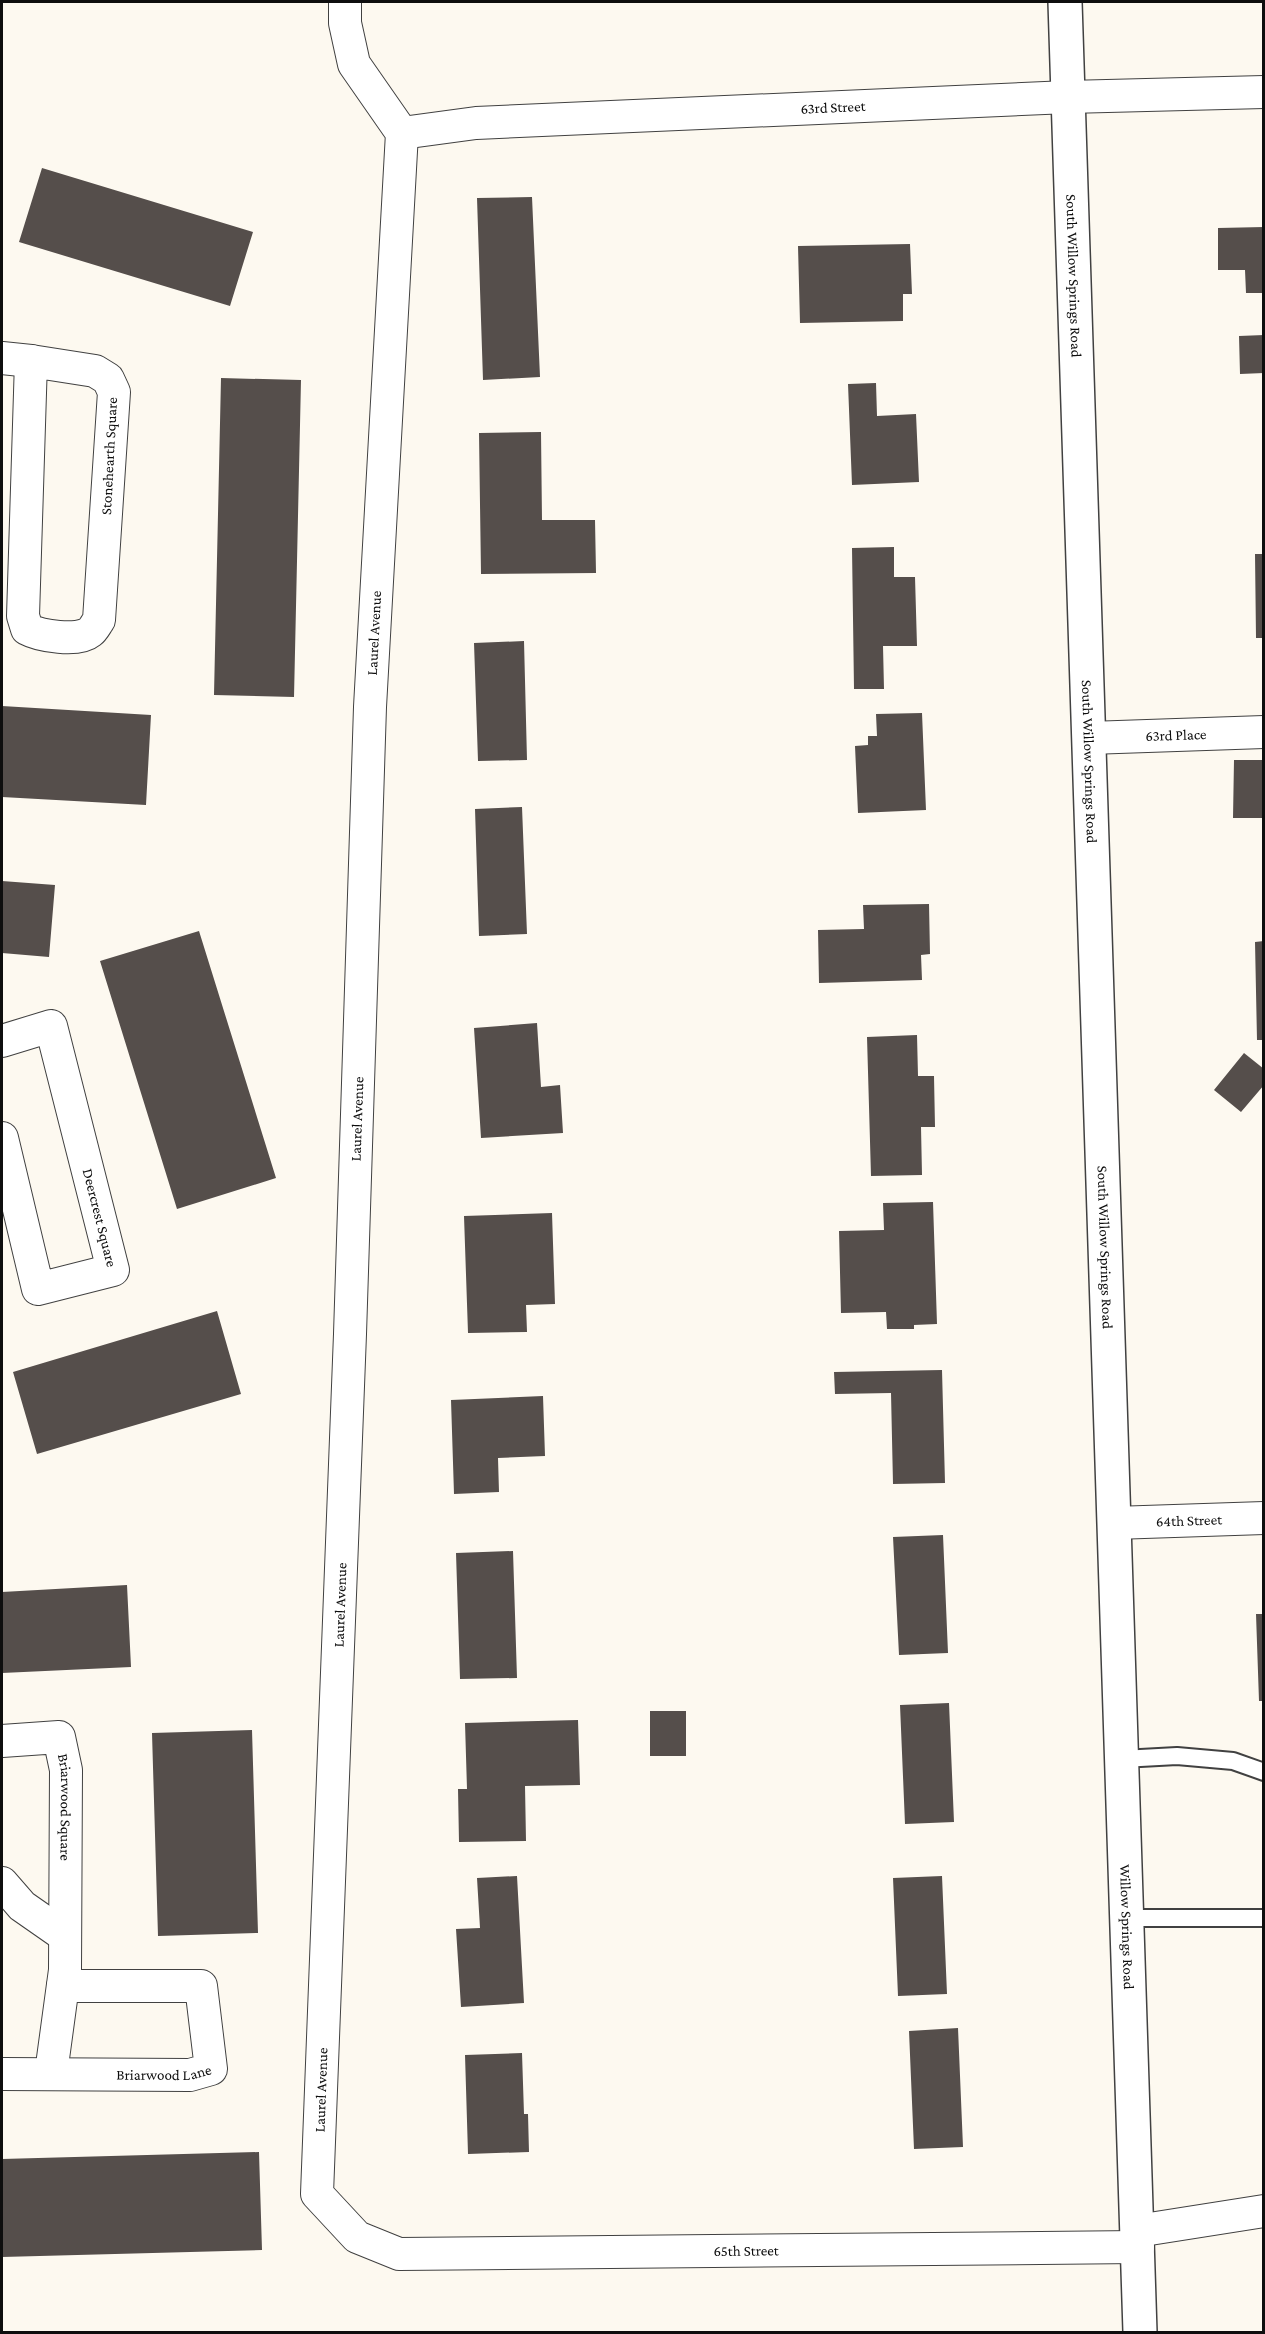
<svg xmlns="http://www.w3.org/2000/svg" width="1265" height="2334" font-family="'Crimson Pro',serif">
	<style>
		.building { fill: #554e4b }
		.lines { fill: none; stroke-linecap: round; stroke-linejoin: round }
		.service-casing { stroke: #414141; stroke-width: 20 }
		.minor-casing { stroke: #414141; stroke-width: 34 }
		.tertiary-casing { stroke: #414141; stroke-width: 36 }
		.service { stroke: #fff; stroke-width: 16 }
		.minor { stroke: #fff; stroke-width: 32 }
		.tertiary { stroke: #fff; stroke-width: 33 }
		.labels { text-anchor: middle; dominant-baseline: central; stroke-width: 6; stroke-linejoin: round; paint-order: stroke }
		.street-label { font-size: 15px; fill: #0e0e0e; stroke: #fff }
	</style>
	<rect width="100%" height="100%" fill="#fdf9f0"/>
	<!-- building -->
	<path class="building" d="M42,168l211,64 -23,74 -211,-64z
		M532,197l8,180 -57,3 -6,-182z
		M1264,227v66h-18l-1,-23h-27v-42z
		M910,244l2,50h-9v27l-103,2 -2,-77z
		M1264,335v38l-24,1 -1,-38z
		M221,378l80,2 -7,317 -80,-2z
		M876,383l1,33 39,-2 3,68 -67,3 -4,-101z
		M541,432l1,88h53l1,53 -115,1 -2,-141z
		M894,547v30h21l2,69h-34l1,43h-30l-2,-141z
		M1255,554h9v84h-8z
		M524,641l3,119 -49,1 -4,-118z
		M2,706l149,9 -5,90 -144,-8z
		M922,713l4,97 -68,3 -3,-67 13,-1v-9h9l-1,-22z
		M1234,760h30v58h-31z
		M522,807l5,127 -48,2 -4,-127z
		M2,881l53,4 -6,72 -47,-4z
		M929,904l1,50 -9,1 1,25 -103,3 -1,-53 46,-1 -1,-24z
		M199,931l77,247 -99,31 -77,-248z
		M1264,941v99h-7l-2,-98z
		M537,1023l4,64 19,-2 3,48 -82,5 -7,-110z
		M917,1035l1,41h16l1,51h-14l1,48 -51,1 -4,-139z
		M1244,1053l20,16v16l-23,27 -27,-22z
		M933,1202l4,122 -23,1v4h-27l-1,-17 -45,1 -2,-82 45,-1 -1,-27z
		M552,1213l3,91 -29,1 1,27 -59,1 -4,-117z
		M217,1311l24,83 -204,60 -24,-82z
		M942,1370l3,113 -52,1 -2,-91 -56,1 -1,-22z
		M543,1396l2,60 -47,2 1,34 -45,2 -3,-94z
		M943,1535l5,118 -49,2 -6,-118z
		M513,1551l4,127 -57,1 -4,-126z
		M127,1585l4,82 -129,6v-81z
		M1256,1614h8v87h-5z
		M949,1703l5,119 -49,2 -5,-119z
		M650,1711h36v45h-36z
		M578,1720l2,65 -55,1 1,55 -67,1 -1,-53h9l-2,-66z
		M252,1730l6,203 -100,3 -6,-203z
		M517,1876l7,127 -63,4 -5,-78 24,-1 -3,-50z
		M942,1876l5,118 -49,2 -5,-118z
		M958,2028l5,119 -49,2 -5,-118z
		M522,2053l2,61h4l1,38 -61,2 -3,-99z
		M259,2152l3,98 -260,7v-98z"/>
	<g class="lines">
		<defs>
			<path id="service" d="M1122,1759l55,-3 56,5 31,11
				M1127,1918h137"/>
			<g id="minor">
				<path id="s1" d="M345,2v21l9,41 48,69 -32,574 -20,627 -33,860 40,43 42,17 739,-7"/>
				<path id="s2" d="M402,133l74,-10 592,-26 196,-5"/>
				<path d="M2,358l29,3"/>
				<path d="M31,361l64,10 13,8 6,13 -15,228c-3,4 -5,9 -9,12 -12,10 -50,4 -63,-3l-4,-13z"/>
				<path id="s3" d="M1089,738l175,-6"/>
				<path id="s4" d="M2,1041l49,-15 62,244 -75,19 -36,-151"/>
				<path id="s5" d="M1114,1523l150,-5"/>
				<path id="s6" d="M2,1741l57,-4 7,33 -1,200 -14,103"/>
				<path d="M2,1883l20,23 43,30"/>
				<path id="s7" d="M2,2074l188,1 21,-6 -10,-83h-138"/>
				<path d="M1137,2231l127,-20"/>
			</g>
			<g id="tertiary">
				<path id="s8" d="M1065,2l75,2330"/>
			</g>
		</defs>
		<!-- service casing -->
		<use href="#service" class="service-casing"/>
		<!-- minor casing -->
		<use href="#minor" class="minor-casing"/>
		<!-- tertiary casing -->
		<use href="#tertiary" class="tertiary-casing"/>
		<!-- service -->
		<use href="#service" class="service"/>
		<!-- minor -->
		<use href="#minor" class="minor"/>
		<!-- tertiary -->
		<use href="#tertiary" class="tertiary"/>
	</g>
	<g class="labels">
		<!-- street labels -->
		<g class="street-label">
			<text stroke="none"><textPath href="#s2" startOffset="432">63rd Street</textPath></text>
			<text stroke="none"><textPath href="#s8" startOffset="274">South Willow Springs Road</textPath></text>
			<text transform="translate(109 456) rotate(-87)">Stonehearth Square</text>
			<text transform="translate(374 633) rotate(-87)">Laurel Avenue</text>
			<text stroke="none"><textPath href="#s3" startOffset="87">63rd Place</textPath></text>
			<text stroke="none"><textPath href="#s8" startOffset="760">South Willow Springs Road</textPath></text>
			<text transform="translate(357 1119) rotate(-88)">Laurel Avenue</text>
			<text stroke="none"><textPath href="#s4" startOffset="249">Deercrest Square</textPath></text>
			<text stroke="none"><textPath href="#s8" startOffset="1246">South Willow Springs Road</textPath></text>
			<text stroke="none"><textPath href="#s5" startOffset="75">64th Street</textPath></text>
			<text transform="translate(340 1605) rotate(-88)">Laurel Avenue</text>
			<text stroke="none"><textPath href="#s6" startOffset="128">Briarwood Square</textPath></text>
			<text stroke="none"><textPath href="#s8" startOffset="1926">Willow Springs Road</textPath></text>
			<text stroke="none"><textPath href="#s7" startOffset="162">Briarwood Lane</textPath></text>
			<text transform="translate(321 2090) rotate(-88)">Laurel Avenue</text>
			<text stroke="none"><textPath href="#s1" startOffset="2661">65th Street</textPath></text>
		</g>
	</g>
	<!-- border -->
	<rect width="1265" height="2334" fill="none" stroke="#0e0e0e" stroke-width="6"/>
</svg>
